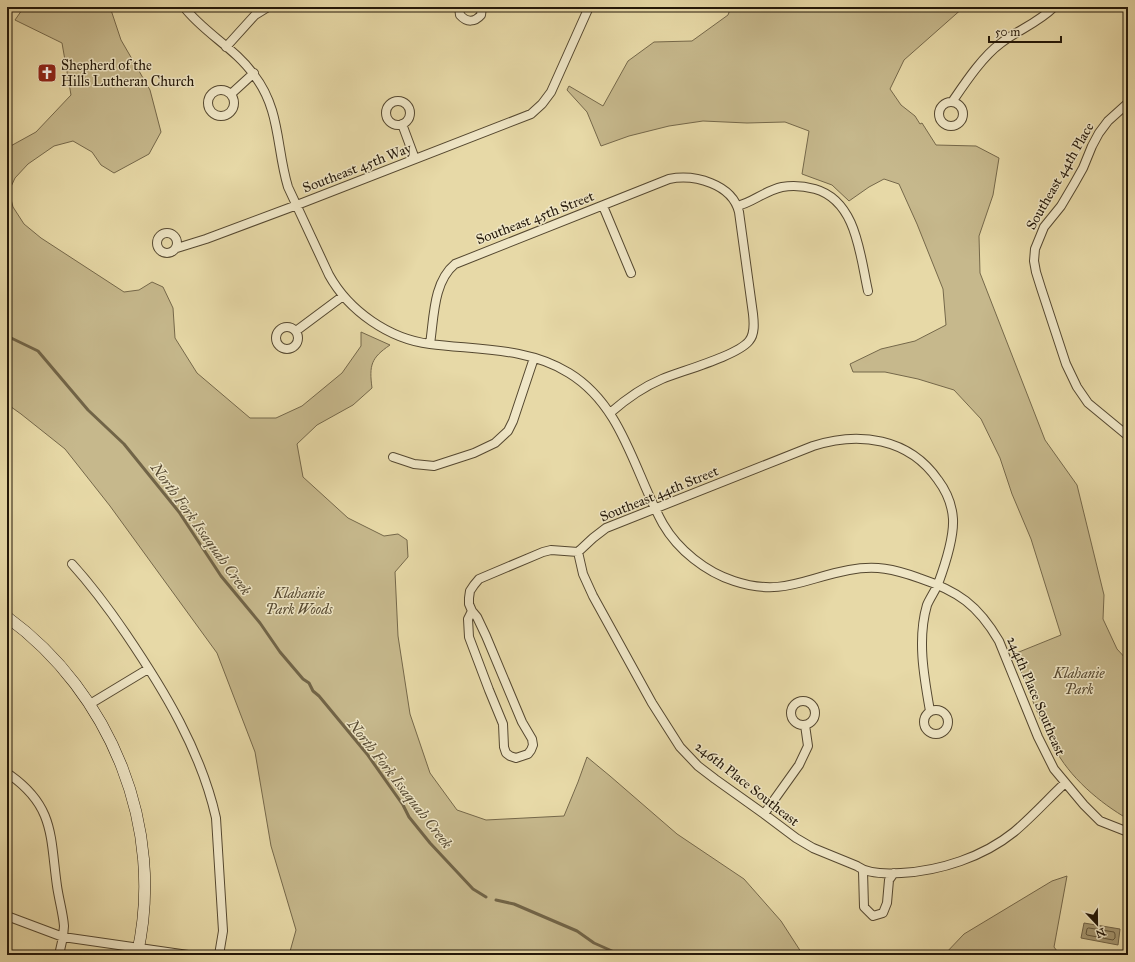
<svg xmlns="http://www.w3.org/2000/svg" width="1135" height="962" font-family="'IM FELL Great Primer',serif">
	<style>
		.green { fill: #c6b88c; stroke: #75684a }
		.water { fill: #a59771; stroke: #716447 }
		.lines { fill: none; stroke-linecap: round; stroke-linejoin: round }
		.shore { stroke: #64583d; stroke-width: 1 }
		.stream { stroke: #716447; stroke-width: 3 }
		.street-casing { stroke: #554830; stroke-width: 10 }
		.secondary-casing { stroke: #241809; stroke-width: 12 }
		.street { stroke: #efe6c6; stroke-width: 8 }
		.secondary { stroke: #efe6c6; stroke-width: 11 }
		.labels { text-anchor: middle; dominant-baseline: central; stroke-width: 3; stroke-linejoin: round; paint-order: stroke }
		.poi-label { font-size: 14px; fill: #241809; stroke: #efe6c6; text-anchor: start }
		.street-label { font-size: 14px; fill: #241809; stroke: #efe6c6 }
		.park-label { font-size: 14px; font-style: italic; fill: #554830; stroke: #efe6c6 }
		.water-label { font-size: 15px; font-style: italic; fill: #584b33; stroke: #efe6c6 }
	</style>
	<rect width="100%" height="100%" fill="#e7d9a7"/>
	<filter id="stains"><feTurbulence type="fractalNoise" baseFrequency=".005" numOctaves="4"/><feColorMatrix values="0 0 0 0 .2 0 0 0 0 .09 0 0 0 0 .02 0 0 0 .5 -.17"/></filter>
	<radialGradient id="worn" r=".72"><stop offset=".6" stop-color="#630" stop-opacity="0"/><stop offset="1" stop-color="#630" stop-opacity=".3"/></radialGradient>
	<!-- green -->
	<path class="green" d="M24,7h86l11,33 29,50 11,42 -12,22 -35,19 -13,-8 -9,-13 -19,-11 -19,5 -26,18 -13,14 -6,13 4,16 11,17 17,14 83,54 15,-2 13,-8 11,5 10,21 2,30 22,35 53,45h26l26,-12 40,-33 19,-27v-14l29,13c-19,13 -21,20 -18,43l-19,17 -36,20 -20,19 6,33 45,41 36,18 14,-2 9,6 1,17 -13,15 3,64 12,78 20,59 27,37 29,10 78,-4 14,-34 9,-25 23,19 67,58 67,45 37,42 22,34h-514l7,-25 -25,-84 -16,-94 -38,-99 -107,-147 -45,-57 -44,-35 -14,-10v-256l29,-16 35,-37 -9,-52 -47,-23z
		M731,7h233l-60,53 -14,29 11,16 14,11 5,8 2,-1 14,22 40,1 23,12 -6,37 -14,41 1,37 65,167 32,45 27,110 -1,24 14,30 11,12v158c-28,-16 -59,-42 -74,-72 -16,-29 -27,-62 -40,-93l47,-19 -30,-96 -19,-45 -12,-36 -19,-39 -27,-29 -36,-11 -33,-7h-32l-3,-8 31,-15 34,-8 31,-16 -3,-36 -26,-65 -18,-40 -15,-5 -15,8 -20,14 -17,-16 -30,-11 7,-43 -24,-9 -38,1 -44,-2 -34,5 -40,10 -28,10 -14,-34 -20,-22 2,-4 34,20 25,-45 26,-19 38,-1 36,-26z
		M1067,876l-13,71 6,8h-116l20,-21 88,-53z"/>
	<!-- water -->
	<path class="water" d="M1084,923l36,6 -2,16 -37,-7z"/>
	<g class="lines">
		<!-- shore -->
		<path class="shore" d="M1089,928l25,4 1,2v4l-2,2 -26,-5 -1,-1 1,-5z"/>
		<!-- stream -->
		<path class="stream" d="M7,336l31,15 50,59 36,34 55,68 42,64 39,47 20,29 23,27 6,4 4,8 6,5 48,58 36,51 6,12 21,26 43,46 13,8
			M496,900l18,4 63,27 17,12 27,12"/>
		<defs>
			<path id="street" d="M184,7c20,26 51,41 70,68 27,35 22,73 34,112l41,88c20,36 60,64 101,69 46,6 98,3 139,29 54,33 65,99 94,151 15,26 43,48 71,57 48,16 71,-3 115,-11 27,-5 45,-1 70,8 39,13 59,27 80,63l39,96 16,32 30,36 16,16 28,11
				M459,7l1,8c7,8 15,7 21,0l1,-8
				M226,47l29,-32 13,-8
				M208 103a13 13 0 1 1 26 0a13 13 0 1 1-26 0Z
				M231,94l23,-21
				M386 113a12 12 0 1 1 24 0a12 12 0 1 1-24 0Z
				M939 114a12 12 0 1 1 24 0a12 12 0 1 1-24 0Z
				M952,102c13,-19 30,-45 49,-59 17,-13 37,-20 53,-36
				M1128,103l-20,18 -9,12 -7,13 -9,22 -9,16 -13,22 -17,21 -9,22 -1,12 2,11 5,16 25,76 11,23 11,16 40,33
				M402,124l13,35
				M603,206l28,67
				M737,206c15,-3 27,-15 45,-19 11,-2 22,-1 33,2 42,12 45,67 53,102
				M157 243a10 10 0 1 1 20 0a10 10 0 1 1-20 0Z
				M177,248l29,-9 91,-34 234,-91 11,-10 9,-12 38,-85
				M276 338a11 11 0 1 1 22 0a11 11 0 1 1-22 0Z
				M296,331l47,-35
				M430,344c4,-26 3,-62 25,-80l214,-85c26,-5 63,5 70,33l14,102c1,9 2,20 -4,27 -12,15 -68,30 -87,38 -19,8 -36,20 -52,34
				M393,457l21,7 20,2 40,-13 21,-10 13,-12 5,-10 21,-63
				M578,552l5,22 10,22 59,107 28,44 18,19 17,13 49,35 32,24 17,10 44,18c11,8 30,8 44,7 39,-2 82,-16 113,-41 18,-15 34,-33 51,-49
				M72,564c20,22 37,45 54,70 38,56 75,117 90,184l7,113 -4,24
				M472,611l-4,8 1,18 20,53 14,34 1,23 2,6 4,3 6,2 12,-4 3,-4 2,-5 -1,-6 -10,-17 -36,-86 -9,-19 -5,-6 -3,-7v-6l1,-7 4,-6 5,-6 64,-27 8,-2 27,2 15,-14 13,-10 207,-82c46,-15 96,-8 125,34 9,12 14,24 15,39 1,20 -8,46 -15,65 -3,7 -8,14 -11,21 -10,34 -3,72 3,106
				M791 713a12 12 0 1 1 24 0a12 12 0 1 1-24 0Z
				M90,704l58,-35
				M924 722a12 12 0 1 1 24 0a12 12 0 1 1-24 0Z
				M10,775c45,32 40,62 47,111 2,14 6,27 7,40l-1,11 -4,18
				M764,814l35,-49 9,-19 -3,-21
				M863,871l1,36 9,9 10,-3 4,-10 2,-23 5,-7
				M7,916l56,21 125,18"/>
			<path id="secondary" d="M7,617c104,76 159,211 130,338"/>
		</defs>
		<!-- street casing -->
		<use href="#street" class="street-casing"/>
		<!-- secondary casing -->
		<use href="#secondary" class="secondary-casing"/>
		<!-- street -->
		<use href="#street" class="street"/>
		<!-- secondary -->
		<use href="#secondary" class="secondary"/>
	</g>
	<!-- icons -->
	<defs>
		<symbol id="church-square" viewBox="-11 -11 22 22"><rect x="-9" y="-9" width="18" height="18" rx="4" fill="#8f2418" stroke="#efe6c6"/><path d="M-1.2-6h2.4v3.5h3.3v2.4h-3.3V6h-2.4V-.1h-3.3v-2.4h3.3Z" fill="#fff"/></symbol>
	</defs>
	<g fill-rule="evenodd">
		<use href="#church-square" x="36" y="62" width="22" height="22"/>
	</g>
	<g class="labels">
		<!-- poi labels -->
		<g class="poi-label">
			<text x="61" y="65">Shepherd of the<tspan x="61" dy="16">Hills Lutheran Church</tspan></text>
		</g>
		<!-- street labels -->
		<g class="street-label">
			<text transform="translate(357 168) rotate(-21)">Southeast 45th Way</text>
			<text transform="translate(1060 176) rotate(-60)">Southeast 44th Place</text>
			<text transform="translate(535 218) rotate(-21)">Southeast 45th Street</text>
			<text transform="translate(659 494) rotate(-22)">Southeast 44th Street</text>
			<text transform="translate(1036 696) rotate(67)">244th Place Southeast</text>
			<text transform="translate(747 784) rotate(38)">246th Place Southeast</text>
		</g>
		<!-- park labels -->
		<g class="park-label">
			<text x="299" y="593">Klahanie<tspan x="299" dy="16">Park Woods</tspan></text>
			<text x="1079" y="673">Klahanie<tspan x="1079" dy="16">Park</tspan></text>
		</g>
		<!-- water labels -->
		<g class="water-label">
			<text transform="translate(201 529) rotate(54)">North Fork Issaquah Creek</text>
			<text transform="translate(400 784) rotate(52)">North Fork Issaquah Creek</text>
		</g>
	</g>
	<!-- margin -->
	<rect width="1135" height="962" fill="none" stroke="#e7d9a7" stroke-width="24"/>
	<rect x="8" y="8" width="1119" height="946" fill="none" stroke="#241809" stroke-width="2"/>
	<rect x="12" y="12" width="1111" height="938" fill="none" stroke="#241809"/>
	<!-- north arrow -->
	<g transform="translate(1097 924) rotate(158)" stroke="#efe6c6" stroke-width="3" paint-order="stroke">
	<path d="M0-3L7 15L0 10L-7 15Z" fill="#241809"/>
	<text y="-6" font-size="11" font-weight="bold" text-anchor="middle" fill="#241809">N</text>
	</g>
	<!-- scale -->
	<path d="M989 36v6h72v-6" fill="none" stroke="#241809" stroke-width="2"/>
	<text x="995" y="36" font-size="12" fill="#241809" stroke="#efe6c6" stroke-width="3" paint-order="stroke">50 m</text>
	<rect width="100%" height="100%" filter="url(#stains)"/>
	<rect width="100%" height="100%" fill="url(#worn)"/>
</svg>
